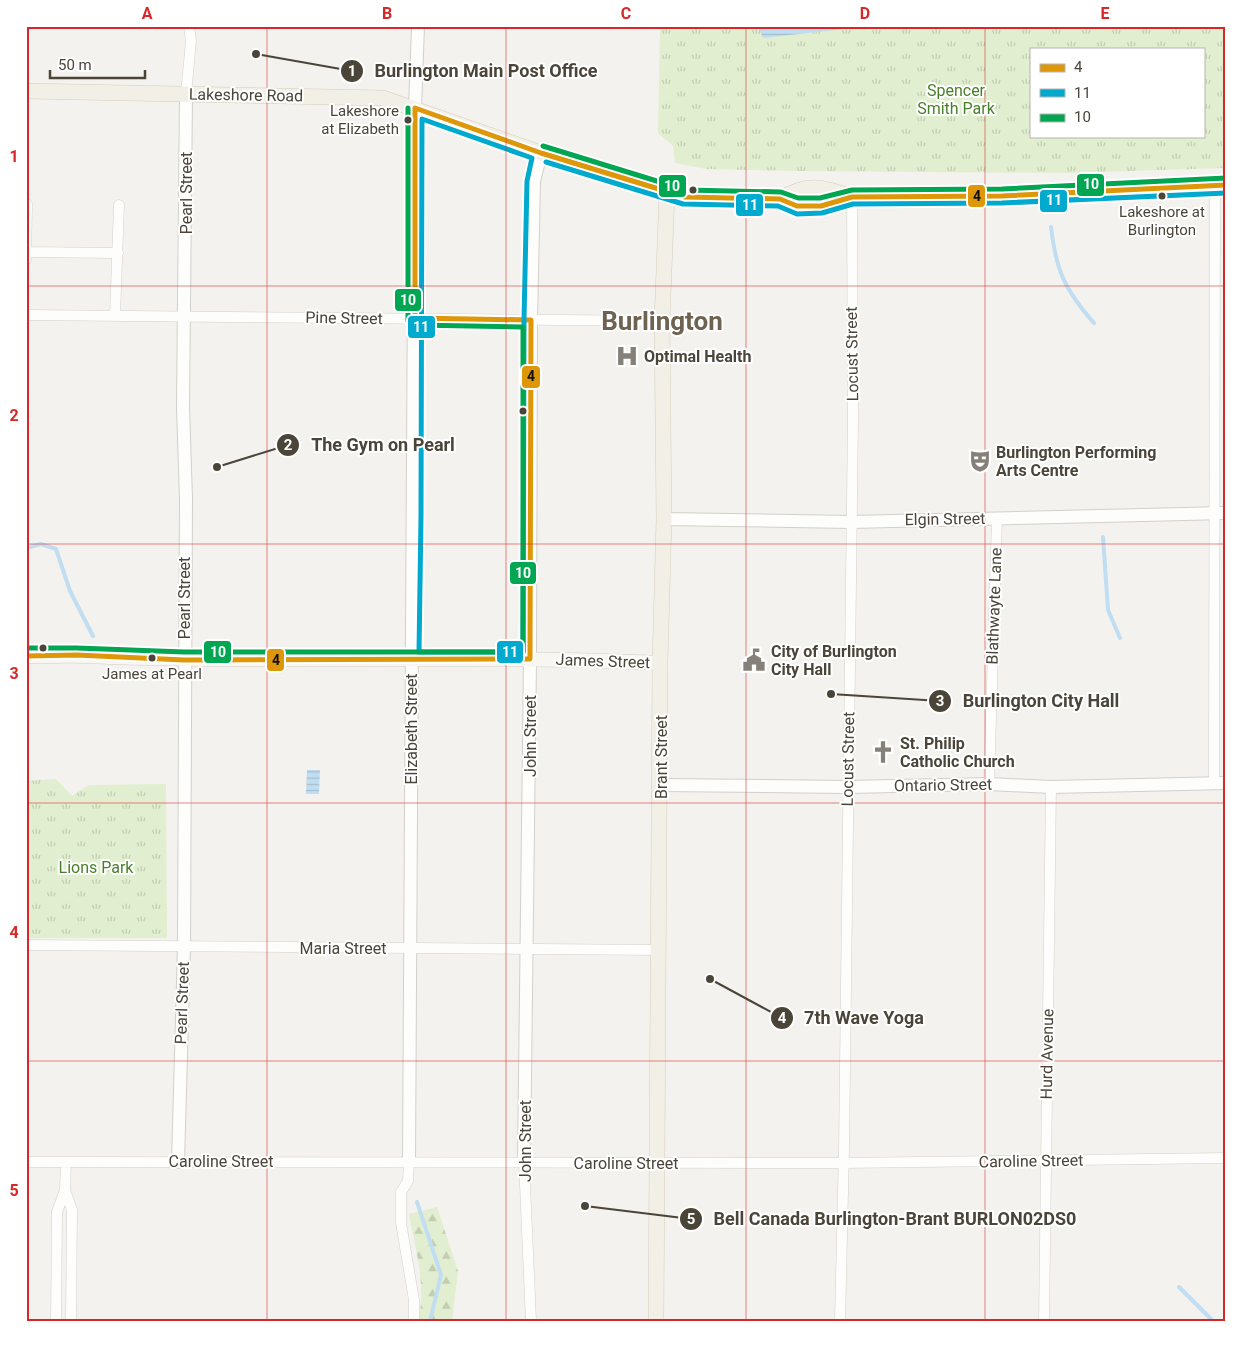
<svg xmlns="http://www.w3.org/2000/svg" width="1252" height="1347" font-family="Roboto,sans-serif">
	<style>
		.forest { fill: url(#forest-firs) }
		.park { fill: url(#park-tufts); fill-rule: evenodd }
		.water { fill: url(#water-rules) }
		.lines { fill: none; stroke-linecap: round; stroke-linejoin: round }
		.stream { stroke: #c0ddf1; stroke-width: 4 }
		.minor-casing { stroke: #d2d0cb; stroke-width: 11 }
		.tertiary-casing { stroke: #d2d0cb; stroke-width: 14 }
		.secondary-casing { stroke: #d3cfc5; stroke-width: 15 }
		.primary-casing { stroke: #d6cebb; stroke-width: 16 }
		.minor { stroke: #fdfdfc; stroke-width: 10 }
		.tertiary { stroke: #fdfdfc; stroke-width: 12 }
		.secondary { stroke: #f7f6f1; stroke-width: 14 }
		.primary { stroke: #f2efe6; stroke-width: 15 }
		.bus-1-casing { stroke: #fff; stroke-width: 9 }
		.bus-2-casing { stroke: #fff; stroke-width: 9 }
		.bus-3-casing { stroke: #fff; stroke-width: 9 }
		.bus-1 { stroke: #dd9709; stroke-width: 5 }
		.bus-2 { stroke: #00a9ce; stroke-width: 5 }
		.bus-3 { stroke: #00a651; stroke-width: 5 }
		.grid { fill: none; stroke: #d62828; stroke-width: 1; stroke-opacity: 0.55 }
		.bus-dot { fill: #4b4439; stroke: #fff; stroke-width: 2 }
		.labels { text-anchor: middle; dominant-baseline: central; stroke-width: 4; stroke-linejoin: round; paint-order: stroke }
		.bus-label { font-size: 15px; fill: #4b4439; stroke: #fff }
		.park-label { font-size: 16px; fill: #4a7f2a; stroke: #fff }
		.street-label { font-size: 16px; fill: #4b4439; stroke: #fff }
		.poi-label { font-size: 16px; font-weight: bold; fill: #4b4439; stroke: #fff; text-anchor: start }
		.town-label { font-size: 26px; font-weight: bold; fill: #6e6250; stroke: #fff }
		.leader { fill: none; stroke: #4b4439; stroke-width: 2 }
		.callout-dot { fill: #4b4439; stroke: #fff; stroke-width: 2 }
		.mark-label { font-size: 15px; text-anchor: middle; font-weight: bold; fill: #fff }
		.callout-label { font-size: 18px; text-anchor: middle; font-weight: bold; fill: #4b4439; stroke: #fff; stroke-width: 4; stroke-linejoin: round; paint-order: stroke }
		.line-badge { stroke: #fff; stroke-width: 2 }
		.badge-label { font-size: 14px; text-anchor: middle; font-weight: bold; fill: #fff }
		.pale-badge-label { font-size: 14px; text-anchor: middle; font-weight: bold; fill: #111 }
		.neatline { fill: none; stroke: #d62828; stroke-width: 2 }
		.grid-label { font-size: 16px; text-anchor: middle; font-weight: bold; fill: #d62828 }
	</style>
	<defs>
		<pattern id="forest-firs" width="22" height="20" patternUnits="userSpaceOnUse" patternTransform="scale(1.25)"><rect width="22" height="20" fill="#e1eecf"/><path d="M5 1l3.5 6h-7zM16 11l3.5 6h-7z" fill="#c3cdb2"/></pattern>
		<pattern id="park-tufts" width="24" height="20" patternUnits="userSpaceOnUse" patternTransform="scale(1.25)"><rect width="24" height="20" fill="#e1eecf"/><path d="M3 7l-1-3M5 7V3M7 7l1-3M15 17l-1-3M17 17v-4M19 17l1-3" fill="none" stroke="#c3cdb2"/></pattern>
		<pattern id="water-rules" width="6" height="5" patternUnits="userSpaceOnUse" patternTransform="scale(1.25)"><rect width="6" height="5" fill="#c0ddf1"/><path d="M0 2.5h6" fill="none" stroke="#a6bfcf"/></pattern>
	</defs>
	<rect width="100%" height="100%" fill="#f4f2ee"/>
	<!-- forest -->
	<path class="forest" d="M437,1207l21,64 -6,50h-34c9,-32 -3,-75 -9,-107z"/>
	<!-- park -->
	<path class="park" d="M660,26h566v142l-159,5 -268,-2 -93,-2 -31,-6 -2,-17 -15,-13zM1031,49h172v87h-172z
		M56,779l16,17 16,-11 78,-1 1,154h-141v-157z"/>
	<!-- water -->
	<path class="water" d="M758,26h113l-108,12z
		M307,770h13l-1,24h-13z"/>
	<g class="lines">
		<!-- stream -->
		<path class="stream" d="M1051,227c5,44 14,63 43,96
			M1103,537l5,73 12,28
			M26,548l15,-4 15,5 14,42 23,45
			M417,1202l24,73 -11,46
			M1179,1287l34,34"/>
		<defs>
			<path id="minor" d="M186,94l5,-53 -2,-15
				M27,252l91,1
				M26,260l1,-56
				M26,315l636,6
				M115,316l4,-111
				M1214,782l1,-597
				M989,784l8,-266
				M26,945l634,5
				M26,1162l818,1 382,-5
				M409,1162l-1,19 -7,11v31l13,77v21
				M524,1162l7,159
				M65,1190l7,20 -1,111
				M56,1321l1,-109 8,-22 1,-27
				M840,1321l4,-172 9,-730 -1,-222
				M1044,1321l7,-534"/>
			<path id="tertiary" d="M664,519l187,3 375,-9
				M661,785l186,2 142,-3 62,3 175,-4
				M178,1162l6,-215 2,-448 -3,-92 3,-313
				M409,1162l6,-1054 3,-82
				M524,1162l6,-503 1,-339 3,-139 7,-28"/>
			<path id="secondary" d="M26,656c19,1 38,-1 57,0 192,8 385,-2 577,7"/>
			<path id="primary" d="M26,91l357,7 158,55 126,40 33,5 80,1 17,7h24l31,-9 150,-1 224,-11
				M780,199c30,-17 40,-12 72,-2
				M656,1321l4,-658 4,-144 -2,-198 5,-128"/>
		</defs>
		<!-- minor casing -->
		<use href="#minor" class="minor-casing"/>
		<!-- tertiary casing -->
		<use href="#tertiary" class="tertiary-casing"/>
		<!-- secondary casing -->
		<use href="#secondary" class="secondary-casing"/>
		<!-- primary casing -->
		<use href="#primary" class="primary-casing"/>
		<!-- minor -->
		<use href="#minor" class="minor"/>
		<!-- tertiary -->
		<use href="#tertiary" class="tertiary"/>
		<!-- secondary -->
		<use href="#secondary" class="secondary"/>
		<!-- primary -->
		<use href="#primary" class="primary"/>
		<defs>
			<path id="bus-1" d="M26,656l51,-1 107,5 346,-1 1,-339 -116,-2v-210l126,45 144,44 95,2 17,7h24l31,-9 150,-1 224,-11"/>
			<path id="bus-2" d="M422,119l110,39 -5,23 -3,139 -1,332h-104l2,-136z
				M546,162l137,42 95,2 19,8 25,-1 31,-9 149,-1 224,-10"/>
			<path id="bus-3" d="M543,146l143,44 95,2 17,6h22l32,-8 150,-1 224,-11
				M26,648h51l107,4h339v-325l-108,-2 -7,-4v-213"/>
		</defs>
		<!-- bus-1 casing -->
		<use href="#bus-1" class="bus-1-casing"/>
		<!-- bus-2 casing -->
		<use href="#bus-2" class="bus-2-casing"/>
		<!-- bus-3 casing -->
		<use href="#bus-3" class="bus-3-casing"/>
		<!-- bus-1 -->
		<use href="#bus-1" class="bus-1"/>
		<!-- bus-2 -->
		<use href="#bus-2" class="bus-2"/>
		<!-- bus-3 -->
		<use href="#bus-3" class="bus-3"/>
	</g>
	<!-- grid -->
	<path class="grid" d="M267,26v1295M506,26v1295M746,26v1295M985,26v1295M26,286h1200M26,544h1200M26,803h1200M26,1061h1200"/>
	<!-- icons -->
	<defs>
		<symbol id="hospital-bare" viewBox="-9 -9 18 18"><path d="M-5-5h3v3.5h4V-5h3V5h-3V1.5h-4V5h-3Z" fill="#868178" stroke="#fff" stroke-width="2.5" paint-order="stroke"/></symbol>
		<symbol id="theatre-bare" viewBox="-9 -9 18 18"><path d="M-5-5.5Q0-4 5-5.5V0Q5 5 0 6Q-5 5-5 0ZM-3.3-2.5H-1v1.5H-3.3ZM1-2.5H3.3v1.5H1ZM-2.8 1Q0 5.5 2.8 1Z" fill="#868178" stroke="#fff" stroke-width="2.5" paint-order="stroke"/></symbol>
		<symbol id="civic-bare" viewBox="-9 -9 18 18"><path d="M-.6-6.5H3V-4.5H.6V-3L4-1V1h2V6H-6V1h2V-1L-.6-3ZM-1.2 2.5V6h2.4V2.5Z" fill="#868178" stroke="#fff" stroke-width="2.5" paint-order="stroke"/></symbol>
		<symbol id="church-bare" viewBox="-9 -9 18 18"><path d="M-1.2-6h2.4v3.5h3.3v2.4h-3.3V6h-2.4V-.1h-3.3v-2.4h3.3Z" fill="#868178" stroke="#fff" stroke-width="2.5" paint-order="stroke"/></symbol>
	</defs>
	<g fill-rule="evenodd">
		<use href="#hospital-bare" x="611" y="340" width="32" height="32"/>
		<use href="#theatre-bare" x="964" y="445" width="32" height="32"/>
		<use href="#civic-bare" x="738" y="644" width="32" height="32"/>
		<use href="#church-bare" x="867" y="736" width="32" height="32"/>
	</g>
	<!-- markers -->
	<g class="bus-dot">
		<circle cx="408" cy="120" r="4.5"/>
		<circle cx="693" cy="190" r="4.5"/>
		<circle cx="1162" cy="196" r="4.5"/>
		<circle cx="523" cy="411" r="4.5"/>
		<circle cx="43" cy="648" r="4.5"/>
		<circle cx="152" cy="658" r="4.5"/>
	</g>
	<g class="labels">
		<!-- bus labels -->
		<g class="bus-label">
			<text x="399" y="111" text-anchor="end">Lakeshore<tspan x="399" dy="18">at Elizabeth</tspan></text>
			<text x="1162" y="212">Lakeshore at<tspan x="1162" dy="18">Burlington</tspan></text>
			<text x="152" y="674">James at Pearl</text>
		</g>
		<!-- park labels -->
		<g class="park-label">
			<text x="956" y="90">Spencer<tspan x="956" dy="18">Smith Park</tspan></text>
			<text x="96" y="867">Lions Park</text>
		</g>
		<!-- street labels -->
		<g class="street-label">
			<text transform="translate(246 95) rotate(1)">Lakeshore Road</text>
			<text transform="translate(186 193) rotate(-90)">Pearl Street</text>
			<text transform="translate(344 318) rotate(1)">Pine Street</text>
			<text transform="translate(852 354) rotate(-91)">Locust Street</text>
			<text transform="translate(945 519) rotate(-1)">Elgin Street</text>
			<text transform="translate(184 598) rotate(-90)">Pearl Street</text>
			<text transform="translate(994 606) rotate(-88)">Blathwayte Lane</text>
			<text transform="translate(603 661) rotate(2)">James Street</text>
			<text transform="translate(411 729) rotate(-90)">Elizabeth Street</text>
			<text transform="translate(530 736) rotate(-90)">John Street</text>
			<text transform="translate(661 757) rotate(-90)">Brant Street</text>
			<text transform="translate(848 759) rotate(-89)">Locust Street</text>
			<text transform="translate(943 785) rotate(-1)">Ontario Street</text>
			<text x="343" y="948">Maria Street</text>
			<text transform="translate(182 1003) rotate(-88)">Pearl Street</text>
			<text transform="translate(1047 1054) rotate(-89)">Hurd Avenue</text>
			<text transform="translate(525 1141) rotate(-90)">John Street</text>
			<text x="221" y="1161">Caroline Street</text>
			<text transform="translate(1031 1161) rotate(-1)">Caroline Street</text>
			<text x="626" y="1163">Caroline Street</text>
		</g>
		<!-- poi labels -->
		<g class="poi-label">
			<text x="644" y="356">Optimal Health</text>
			<text x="996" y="452">Burlington Performing<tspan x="996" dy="18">Arts Centre</tspan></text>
			<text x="771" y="651">City of Burlington<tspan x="771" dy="18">City Hall</tspan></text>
			<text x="900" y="743">St. Philip<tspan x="900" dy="18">Catholic Church</tspan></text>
		</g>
		<!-- town labels -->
		<g class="town-label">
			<text x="662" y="321">Burlington</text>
		</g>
	</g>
	<!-- callouts -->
	<path class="leader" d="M256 54L352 71M217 467L288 445M831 694L940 701M710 979L782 1018M585 1206L691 1219"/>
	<g class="callout-dot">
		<circle cx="256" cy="54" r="5"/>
		<circle cx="217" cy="467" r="5"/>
		<circle cx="831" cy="694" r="5"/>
		<circle cx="710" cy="979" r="5"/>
		<circle cx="585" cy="1206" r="5"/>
		<circle cx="352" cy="71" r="12"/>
		<circle cx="288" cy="445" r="12"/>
		<circle cx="940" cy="701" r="12"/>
		<circle cx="782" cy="1018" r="12"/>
		<circle cx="691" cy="1219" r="12"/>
	</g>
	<g class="mark-label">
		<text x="352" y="76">1</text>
		<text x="288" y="450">2</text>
		<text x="940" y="706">3</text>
		<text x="782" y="1023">4</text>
		<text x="691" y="1224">5</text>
	</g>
	<g class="callout-label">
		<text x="486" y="77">Burlington Main Post Office</text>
		<text x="383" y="451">The Gym on Pearl</text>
		<text x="1041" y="707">Burlington City Hall</text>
		<text x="864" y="1024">7th Wave Yoga</text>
		<text x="895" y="1225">Bell Canada Burlington-Brant BURLON02DS0</text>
	</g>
	<g class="line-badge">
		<rect x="1076" y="173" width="29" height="24" rx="5" fill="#00a651"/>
		<rect x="658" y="174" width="29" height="24" rx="5" fill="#00a651"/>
		<rect x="967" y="184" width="19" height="24" rx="5" fill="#dd9709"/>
		<rect x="1039" y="189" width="29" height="24" rx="5" fill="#00a9ce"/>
		<rect x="735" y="193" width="29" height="24" rx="5" fill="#00a9ce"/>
		<rect x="394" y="288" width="28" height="24" rx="5" fill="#00a651"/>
		<rect x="407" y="315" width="29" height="24" rx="5" fill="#00a9ce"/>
		<rect x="521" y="365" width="20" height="24" rx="5" fill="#dd9709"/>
		<rect x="509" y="561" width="28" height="24" rx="5" fill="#00a651"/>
		<rect x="203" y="640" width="29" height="24" rx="5" fill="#00a651"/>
		<rect x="496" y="640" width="28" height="24" rx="5" fill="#00a9ce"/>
		<rect x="266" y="648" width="19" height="24" rx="5" fill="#dd9709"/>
	</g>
	<g class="badge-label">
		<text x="1091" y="189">10</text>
		<text x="672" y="191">10</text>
		<text x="1054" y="205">11</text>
		<text x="750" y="210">11</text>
		<text x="408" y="305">10</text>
		<text x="421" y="332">11</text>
		<text x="523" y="578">10</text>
		<text x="218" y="657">10</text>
		<text x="510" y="657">11</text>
	</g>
	<g class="pale-badge-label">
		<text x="977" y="201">4</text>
		<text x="531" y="381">4</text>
		<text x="276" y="665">4</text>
	</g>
	<!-- border -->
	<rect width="1252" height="1347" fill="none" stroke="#ffffff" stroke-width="55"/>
	<!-- legend -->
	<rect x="1030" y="48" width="175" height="90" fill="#ffffff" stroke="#b7b4b0"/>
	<rect x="1040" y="64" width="25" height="8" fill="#dd9709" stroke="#b7b4b0"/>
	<text x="1074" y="72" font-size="15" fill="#4b4439">4</text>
	<rect x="1040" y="89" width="25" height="8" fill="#00a9ce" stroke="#b7b4b0"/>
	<text x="1074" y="98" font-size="15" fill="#4b4439">11</text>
	<rect x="1040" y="114" width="25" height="8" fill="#00a651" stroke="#b7b4b0"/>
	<text x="1074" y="122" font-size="15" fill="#4b4439">10</text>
	<!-- scale -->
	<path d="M50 70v8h95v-8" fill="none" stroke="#4b4439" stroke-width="2.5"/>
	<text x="58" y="70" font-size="15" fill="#4b4439" stroke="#ffffff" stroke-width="4" paint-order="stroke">50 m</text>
	<rect x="28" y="28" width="1196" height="1292" class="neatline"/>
	<g class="grid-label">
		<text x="147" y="19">A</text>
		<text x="387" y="19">B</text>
		<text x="626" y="19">C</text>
		<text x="865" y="19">D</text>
		<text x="1105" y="19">E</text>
		<text x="14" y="162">1</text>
		<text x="14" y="421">2</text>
		<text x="14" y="679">3</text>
		<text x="14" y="938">4</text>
		<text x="14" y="1196">5</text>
	</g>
</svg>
